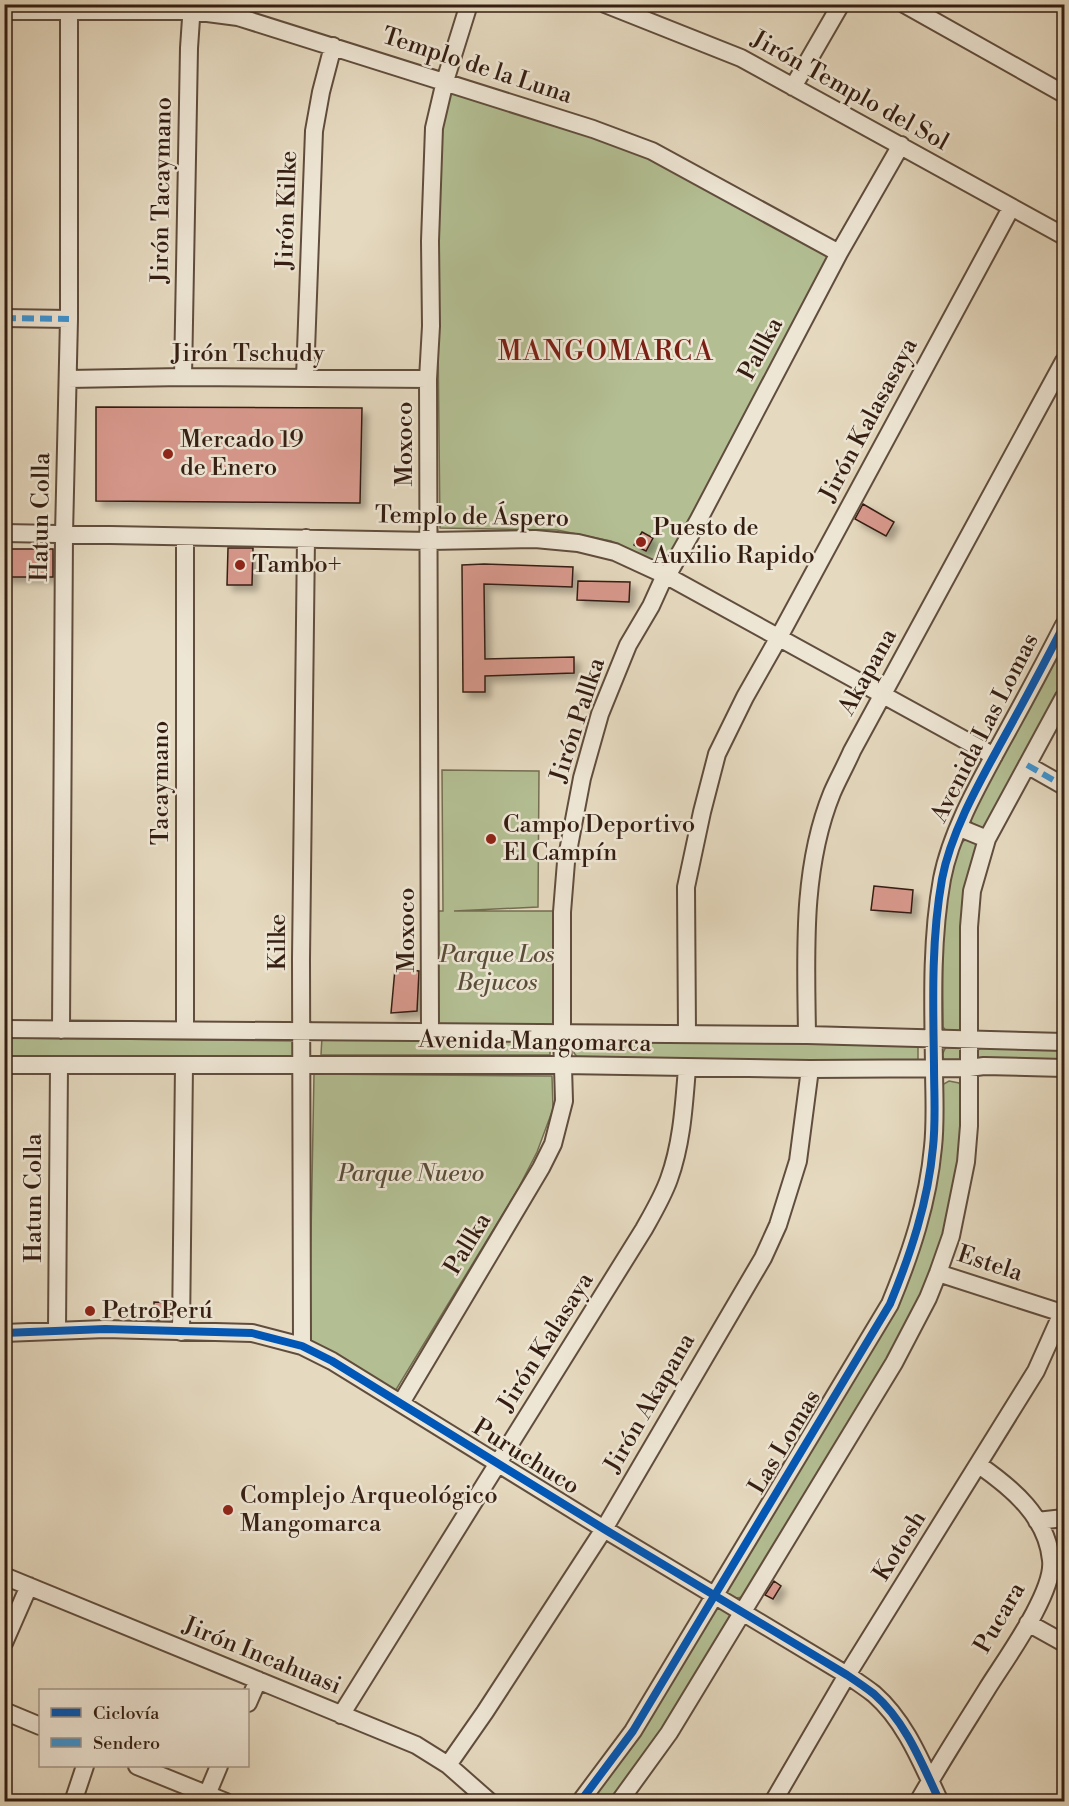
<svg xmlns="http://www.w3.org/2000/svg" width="1069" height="1806" font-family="'Libre Bodoni',serif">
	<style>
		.green { fill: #b3bf93; stroke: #746e52; stroke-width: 1.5 }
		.building { fill: #d8998d; stroke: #341e12; stroke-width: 1.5; filter: url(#shadow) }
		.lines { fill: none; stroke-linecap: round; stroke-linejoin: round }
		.minor-casing { stroke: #604d3d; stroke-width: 20 }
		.minor { stroke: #eee6d5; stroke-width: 16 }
		.quiet { stroke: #3d94d3; stroke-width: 6; stroke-dasharray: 12 6; stroke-linecap: butt }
		.cycleway-casing { stroke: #eee6d5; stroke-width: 11 }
		.cycleway { stroke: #0057b8; stroke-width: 8 }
		.poi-dot { fill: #8f2418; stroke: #eee6d5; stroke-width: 2 }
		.labels { text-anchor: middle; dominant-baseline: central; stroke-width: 5; stroke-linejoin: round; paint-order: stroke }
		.street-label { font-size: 24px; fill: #341e12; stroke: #eee6d5 }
		.poi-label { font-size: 24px; fill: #341e12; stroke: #eee6d5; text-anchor: start }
		.park-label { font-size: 24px; font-style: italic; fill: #5a4e39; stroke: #eee6d5 }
		.quarter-label { font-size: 27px; letter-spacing: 1.5px; fill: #7a1f14; stroke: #eee6d5 }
	</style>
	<defs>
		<filter id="shadow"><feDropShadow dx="5.5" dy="5.5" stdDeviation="3" flood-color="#0004"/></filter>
	</defs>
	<rect width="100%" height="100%" fill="#e5d9bf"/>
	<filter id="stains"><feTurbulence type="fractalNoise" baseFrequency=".00333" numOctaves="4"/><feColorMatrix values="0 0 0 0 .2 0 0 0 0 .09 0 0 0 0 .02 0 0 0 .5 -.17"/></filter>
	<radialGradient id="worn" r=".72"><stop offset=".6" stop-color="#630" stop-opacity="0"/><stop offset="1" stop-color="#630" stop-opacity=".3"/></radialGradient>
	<!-- green -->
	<path class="green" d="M449,90l215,71 168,93 -165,313 -56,-26 -54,-11 -117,-2 -2,-190 2,-194z
		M1064,641v46l-74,138 -8,3 -10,-5 -3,-7z
		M442,770l97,1 -1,136 -84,4h103l-3,112 -4,5 -110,-3 -6,-6 4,-108h5z
		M966,839l10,5 2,9 -15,175 -4,4 -11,1 -5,-6c0,-36 -6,-168 23,-188z
		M322,1037l228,2v16h-229z
		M5,1038l293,3 -2,18 -291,-1z
		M579,1041l339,1v19l-339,-2 -5,-6v-8z
		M947,1045l14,1v16h-16l-3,-7z
		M982,1047l82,3v19l-89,-6 1,-11z
		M314,1074l238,2 1,33 -16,43 -19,37 -124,204 -85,-50z
		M949,1081l10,2 4,6 -5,75 -14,70 -12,37 -26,56 -163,270 -7,1 -8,-4 -1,-6 164,-275 51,-228z
		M719,1607l10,5 1,10 -68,109 -49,70 -26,1 126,-192z"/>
	<!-- building -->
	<path class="building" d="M96,407l266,1 -2,95 -264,-2z
		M863,504l31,18 -8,14 -31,-17z
		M642,532l11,6 -7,13 -12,-6z
		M228,548h25l-1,37h-25z
		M4,549h49v28h-49z
		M484,564l89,3 -1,20 -88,-3 1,75 89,-2v16l-89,3v16h-22l-1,-127z
		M578,581l52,1 -1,20 -52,-2z
		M874,886l39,4 -2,23 -40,-3z
		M395,969l24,2 -2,40 -26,2z
		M154,1302l17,1v17h-17z
		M774,1581l7,5 -8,13 -8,-4z"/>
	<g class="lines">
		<defs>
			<path id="minor" d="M605,4l136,54 323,178
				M904,4l160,90
				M4,11h188l46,6 355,112 59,22 187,102
				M793,87l48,-83
				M4,318l65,1
				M183,377l6,-329 3,-44
				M305,378l9,-247 7,-39 12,-46
				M68,379l115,-2 245,2
				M4,533l426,8 105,-2 43,4 37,9 52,24 327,180
				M667,576l31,-55 141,-268 62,-108
				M1027,765l37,21
				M960,828l27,11
				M4,1029l803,6 257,7
				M61,1030l3,-496 5,-215v-315
				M185,1030v-493
				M430,1032l-2,-653 3,-53 -1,-85 4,-113 11,-47 24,-77
				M687,1034l-1,-147 16,-75 15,-58 28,-57 34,-60 232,-429
				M807,1035c-1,-80 -6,-166 25,-242 6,-14 14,-28 20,-42l212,-390
				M4,1065h559l247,4 159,-1 15,-2 80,2
				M57,1331l2,-266
				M181,1332l3,-267
				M4,1333l101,-4 147,4 50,13 30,15 272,168 243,146c9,6 18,12 27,19 32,28 48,70 66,108
				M302,1346l-1,-387 5,-421
				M401,1403l140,-235 12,-24 11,-43 -2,-68v-121l4,-50 16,-84 18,-64 28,-69 23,-39 14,-31
				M1037,1521l27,-3
				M4,1576l412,169 32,20 42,37
				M1028,1623l36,20
				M4,1643l25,-57
				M248,1703l10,-23
				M4,1711l36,15
				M341,1715l303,-486c9,-16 19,-33 25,-50 13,-36 15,-74 18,-111
				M448,1765l37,-53 119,-183 159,-271 15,-33 20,-64 12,-92
				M137,1766l89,36
				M73,1802l12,-36
				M204,1802l15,-36
				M580,1802l53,-71 257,-427c21,-51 38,-102 43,-157 3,-27 1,-54 1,-82 -1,-61 -3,-125 8,-186 9,-47 37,-96 60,-138 21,-38 42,-77 62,-116
				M619,1802l50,-69 225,-370 34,-65 10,-25 13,-37 15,-74 3,-36v-199l3,-36 15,-52 77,-142
				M773,1802l74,-127 189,-304 26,-58 -124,-40
				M918,1802c22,-39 46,-76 69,-113 18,-29 68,-97 64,-129 -4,-43 -39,-72 -72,-95"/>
		</defs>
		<!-- minor casing -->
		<use href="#minor" class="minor-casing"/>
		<!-- minor -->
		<use href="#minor" class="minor"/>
		<!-- quiet -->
		<path class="quiet" d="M4,318l65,1
			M1027,765l37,21"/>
		<defs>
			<path id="cycleway" d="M4,1333l101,-4 147,4 50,13 30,15 272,168 243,146c9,6 18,12 27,19 32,28 48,70 66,108
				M580,1802l53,-71 257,-427c21,-51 38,-102 43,-157 3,-27 1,-54 1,-82 -1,-61 -3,-125 8,-186 9,-47 37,-96 60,-138 21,-38 42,-77 62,-116"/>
		</defs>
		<!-- cycleway casing -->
		<use href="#cycleway" class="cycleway-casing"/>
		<!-- cycleway -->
		<use href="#cycleway" class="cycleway"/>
	</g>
	<!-- markers -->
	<g class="poi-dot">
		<circle cx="168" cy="454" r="6"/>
		<circle cx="641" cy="542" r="6"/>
		<circle cx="240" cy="565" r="6"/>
		<circle cx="491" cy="839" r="6"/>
		<circle cx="90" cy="1311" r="6"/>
		<circle cx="228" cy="1510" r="6"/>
	</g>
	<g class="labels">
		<!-- street labels -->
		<g class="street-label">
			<text transform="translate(477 66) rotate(18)">Templo de la Luna</text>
			<text transform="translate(850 91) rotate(29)">Jirón Templo del Sol</text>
			<text transform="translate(162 190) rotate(-89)">Jirón Tacaymano</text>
			<text transform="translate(287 210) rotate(-88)">Jirón Kilke</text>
			<text transform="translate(761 349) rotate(-62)">Pallka</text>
			<text x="248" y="354">Jirón Tschudy</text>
			<text transform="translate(869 420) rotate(-62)">Jirón Kalasasaya</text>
			<text transform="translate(405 444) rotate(-90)">Moxoco</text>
			<text transform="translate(41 517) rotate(-89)">Hatun Colla</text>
			<text transform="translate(472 517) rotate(1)">Templo de Áspero</text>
			<text transform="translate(868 672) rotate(-61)">Akapana</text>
			<text transform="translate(578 720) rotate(-72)">Jirón Pallka</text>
			<text transform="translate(985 728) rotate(-63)">Avenida Las Lomas</text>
			<text transform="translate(161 783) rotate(-90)">Tacaymano</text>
			<text transform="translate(407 930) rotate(-90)">Moxoco</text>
			<text transform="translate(278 942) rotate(-90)">Kilke</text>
			<text transform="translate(535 1042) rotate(1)">Avenida Mangomarca</text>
			<text transform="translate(34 1198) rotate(-90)">Hatun Colla</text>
			<text transform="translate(468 1244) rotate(-59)">Pallka</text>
			<text transform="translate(990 1264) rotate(18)">Estela</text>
			<text transform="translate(546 1342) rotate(-58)">Jirón Kalasaya</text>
			<text transform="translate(650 1403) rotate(-60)">Jirón Akapana</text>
			<text transform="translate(785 1442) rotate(-59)">Las Lomas</text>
			<text transform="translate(526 1457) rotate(32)">Puruchuco</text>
			<text transform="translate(900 1546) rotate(-58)">Kotosh</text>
			<text transform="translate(1000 1618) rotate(-60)">Pucara</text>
			<text transform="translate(262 1656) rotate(22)">Jirón Incahuasi</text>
		</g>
		<!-- poi labels -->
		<g class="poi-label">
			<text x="180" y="440">Mercado 19<tspan x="180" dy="28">de Enero</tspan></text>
			<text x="653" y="528">Puesto de<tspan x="653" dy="28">Auxilio Rapido</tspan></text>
			<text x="252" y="565">Tambo+</text>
			<text x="503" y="825">Campo Deportivo<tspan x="503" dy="28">El Campín</tspan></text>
			<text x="102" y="1311">PetroPerú</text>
			<text x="240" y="1496">Complejo Arqueológico<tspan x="240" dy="28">Mangomarca</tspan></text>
		</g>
		<!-- park labels -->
		<g class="park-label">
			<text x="497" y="955">Parque Los<tspan x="497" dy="28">Bejucos</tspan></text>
			<text x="411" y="1174">Parque Nuevo</text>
		</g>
		<!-- quarter labels -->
		<g class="quarter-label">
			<text x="606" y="352">MANGOMARCA</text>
		</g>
	</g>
	<!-- margin -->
	<rect width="1069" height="1806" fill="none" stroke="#e5d9bf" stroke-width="24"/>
	<rect x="6" y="6" width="1057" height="1794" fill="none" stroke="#341e12" stroke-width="3"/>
	<rect x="12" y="12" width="1045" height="1782" fill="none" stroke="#341e12" stroke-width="1.5"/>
	<!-- legend -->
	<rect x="39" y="1689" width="210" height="78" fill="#eee6d5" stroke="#a49687" stroke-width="1.5"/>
	<rect x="51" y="1708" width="30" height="9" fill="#0057b8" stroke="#a49687" stroke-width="1.5"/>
	<text x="93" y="1719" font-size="18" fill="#341e12">Ciclovía</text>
	<rect x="51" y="1738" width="30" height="9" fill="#3d94d3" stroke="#a49687" stroke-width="1.5"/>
	<text x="93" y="1749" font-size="18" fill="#341e12">Sendero</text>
	<rect width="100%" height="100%" filter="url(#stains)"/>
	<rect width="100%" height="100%" fill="url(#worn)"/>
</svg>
